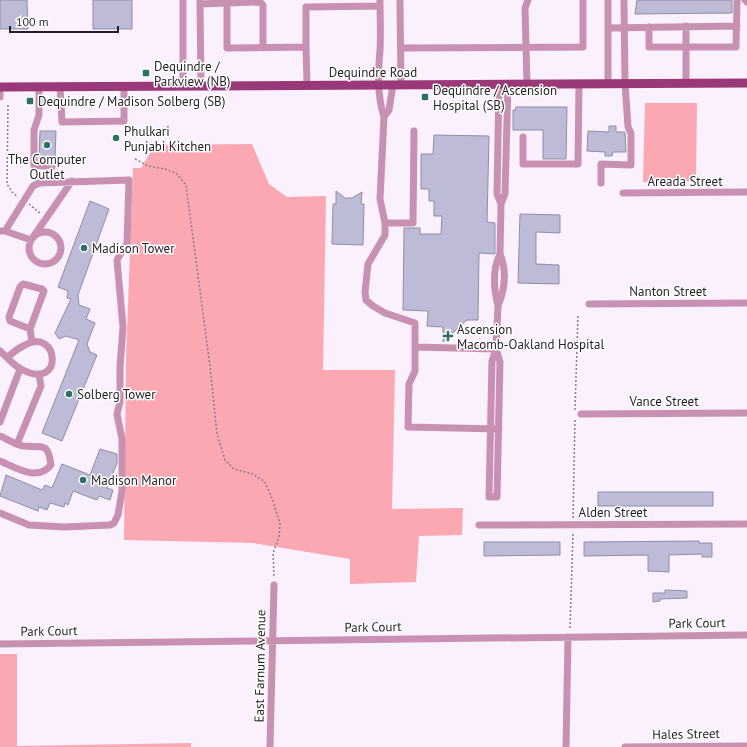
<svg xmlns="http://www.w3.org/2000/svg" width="747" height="747" font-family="'PT Sans',sans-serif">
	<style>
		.green { fill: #fba8b2 }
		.building { fill: #bdbbd5; stroke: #8f8ea6 }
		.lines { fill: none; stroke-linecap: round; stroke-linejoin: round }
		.path { stroke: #867e89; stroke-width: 1.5; stroke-dasharray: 2 2; stroke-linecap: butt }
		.minor { stroke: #c991b1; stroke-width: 7 }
		.major { stroke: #9a3978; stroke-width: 9 }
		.poi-dot { fill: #2e7164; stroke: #fff; stroke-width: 1.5 }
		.labels { text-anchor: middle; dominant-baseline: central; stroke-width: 3; stroke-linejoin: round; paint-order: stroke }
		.poi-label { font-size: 13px; fill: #241e26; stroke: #fff; text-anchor: start }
		.street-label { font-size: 13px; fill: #241e26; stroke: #fff }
	</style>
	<rect width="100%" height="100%" fill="#faf0fe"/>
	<!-- green -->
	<path class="green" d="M645,103h52l-1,78 -53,1z
		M252,144l17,40 18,13 39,-1 -3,174h72l-3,139 71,-1 -1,27 -43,1 -3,46 -66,2v-25l-97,-16 -129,-3 2,-181 7,-191h8l14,-23z
		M0,654h17v92l174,-3v4h-191z"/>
	<!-- building -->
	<path class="building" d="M0,0h27l1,29h-28z
		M93,0h39v29h-39z
		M637,0h95v13l-97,1z
		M516,107h51l-1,52h-23v-29h-30v-20h2z
		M609,126h7v6h9l1,20h-13l-1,4h-7v-4l-18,-1 1,-20 21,1z
		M40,131h16l-1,28 -16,-1z
		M434,135l55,1 -2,86 8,1v31l-16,-1 -1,67h-11l-24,22v-15l-16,-1 1,-15 -25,-1 1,-82h16v6h21l1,-18h-8v-15h-5v-12h-8v-35h12z
		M336,191l9,7h7l10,-6 -1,12h3l-1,41 -31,-1 1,-40h3z
		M90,201l19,8 -31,86 1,10 11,4 -4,10 9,4 -8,21 3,8 7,3 -35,86 -20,-8 37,-93 -13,-4 -7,3 -4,-6 16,-34 -4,-1 1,-7 -10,-4z
		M520,214l40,1v18l-24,-1v32l23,1v19l-41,-1z
		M100,449l17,5v9l-10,25 6,2 -3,10 -11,-4 -2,4 -24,-9 -5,14 -3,-2 -1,4 -14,-4 -3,7 -8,-3 -1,4 -38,-15 6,-21 36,15 3,-5 7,3 10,-24 28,11z
		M598,492h115v14h-115z
		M699,541v2h13v14h-10v-3l-33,1v17l-21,-1v-16l-64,1v-14z
		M484,542h76v13l-76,1z
		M665,590l22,1v7l-27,1v2l-7,1v-9h12z"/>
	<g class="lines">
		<!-- path -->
		<path class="path" d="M8,105l-1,79 5,8 6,5
			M135,159l13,7 17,3 11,4 10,12 24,181 7,68 8,26 9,9 19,5 12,8 8,19 7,23 -1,13 -6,16 1,25
			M29,204l12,10
			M575,410l3,-96
			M573,518l2,-100
			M570,628l3,-96"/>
		<!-- minor -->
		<path class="minor" d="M200,0l1,86
			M380,0c0,16 1,33 0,50 -2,22 -3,45 4,67l5,-7 4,-25
			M400,0l1,84
			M608,0v83
			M745,0l2,2
			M200,4l27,-1v-3
			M686,26v57
			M649,27v20h87l1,-47
			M608,28l129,-2
			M306,47l1,38
			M263,48v-43l-3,-3 -33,1v45l79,-1v-40l74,-1
			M401,48l182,-1v-47
			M499,84l-2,110 4,10
			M527,84l-2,-76 3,-8
			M183,86v-86
			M39,87v28l-5,15v35l18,2
			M60,87l2,35 62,-1v-35
			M0,97v-10
			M384,117l-4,82 5,24v12l-17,29 -3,28 1,8 7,6 12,7 30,10v48l-6,13 -1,43 91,2
			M523,137v27h55l1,-81
			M601,183v-19l30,1v-32l-3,-6 -3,-44 -1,-83
			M623,193l124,-1
			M385,223h28l1,-92
			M0,231h5l28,-45 6,-3 90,-3 -2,63 -10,17 6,67 -3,40v35l-3,12 5,25v52l-4,24 -4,8 -4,2 -46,2 -35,-2 -29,-12
			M5,231l26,9 41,-59
			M29 248a16 16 0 1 1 32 0a16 16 0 1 1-32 0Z
			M500,254c7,17 5,35 -2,52 -4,-16 -6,-36 2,-52l1,-50 4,-10 3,-110
			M589,304l158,-1
			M30,329l14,-38 -2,-2 -19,-5 -3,3 -11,30 1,4 20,8 2,13
			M415,347l81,2
			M496,349l4,13 -3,135h-8l3,-136 4,-12 2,-43
			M0,351c7,6 13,14 21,18 44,24 38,-43 4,-24 -6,3 -12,7 -17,12
			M581,414l166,-1
			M0,422l20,-53
			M0,436c7,3 16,9 23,10 19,2 25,-5 28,19 -14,17 -34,3 -51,-4
			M17,444l24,-58 -2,-12
			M479,525l268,-1
			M0,644l747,-9
			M270,747l4,-162
			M566,747l2,-110
			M625,747l122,-1"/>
		<!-- major -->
		<path class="major" d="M0,87l747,-4"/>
	</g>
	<!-- markers -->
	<g class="poi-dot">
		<rect x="142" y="69" width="8" height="8" rx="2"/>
		<rect x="421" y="93" width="8" height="8" rx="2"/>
		<rect x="26" y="97" width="8" height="8" rx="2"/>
		<circle cx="116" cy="138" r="4"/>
		<circle cx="47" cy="145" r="4"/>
		<circle cx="84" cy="248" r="4"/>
		<path d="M446 330h4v4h4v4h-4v4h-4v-4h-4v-4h4z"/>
		<circle cx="69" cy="394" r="4"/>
		<circle cx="83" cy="480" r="4"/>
	</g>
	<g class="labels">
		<!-- poi labels -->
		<g class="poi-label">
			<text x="154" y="66">Dequindre /<tspan x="154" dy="15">Parkview (NB)</tspan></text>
			<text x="433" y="90">Dequindre / Ascension<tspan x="433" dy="15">Hospital (SB)</tspan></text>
			<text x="38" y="101">Dequindre / Madison Solberg (SB)</text>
			<text x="124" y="131">Phulkari<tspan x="124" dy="15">Punjabi Kitchen</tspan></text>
			<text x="47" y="159" text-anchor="middle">The Computer<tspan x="47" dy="15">Outlet</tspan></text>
			<text x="92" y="248">Madison Tower</text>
			<text x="457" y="329">Ascension<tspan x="457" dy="15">Macomb-Oakland Hospital</tspan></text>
			<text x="77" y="394">Solberg Tower</text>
			<text x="91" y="480">Madison Manor</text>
		</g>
		<!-- street labels -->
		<g class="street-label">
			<text x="373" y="72">Dequindre Road</text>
			<text x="685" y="181">Areada Street</text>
			<text x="668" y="291">Nanton Street</text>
			<text x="664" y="401">Vance Street</text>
			<text x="613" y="512">Alden Street</text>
			<text transform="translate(697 623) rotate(-1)">Park Court</text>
			<text transform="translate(373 627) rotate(-1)">Park Court</text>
			<text transform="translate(49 631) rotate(-1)">Park Court</text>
			<text transform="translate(260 666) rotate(-89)">East Farnum Avenue</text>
			<text transform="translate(686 734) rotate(-1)">Hales Street</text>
		</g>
	</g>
	<!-- scale -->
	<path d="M10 26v6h108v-6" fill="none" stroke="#241e26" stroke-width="2"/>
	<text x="16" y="26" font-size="12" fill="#241e26" stroke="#ffffff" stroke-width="3" paint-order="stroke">100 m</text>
</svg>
